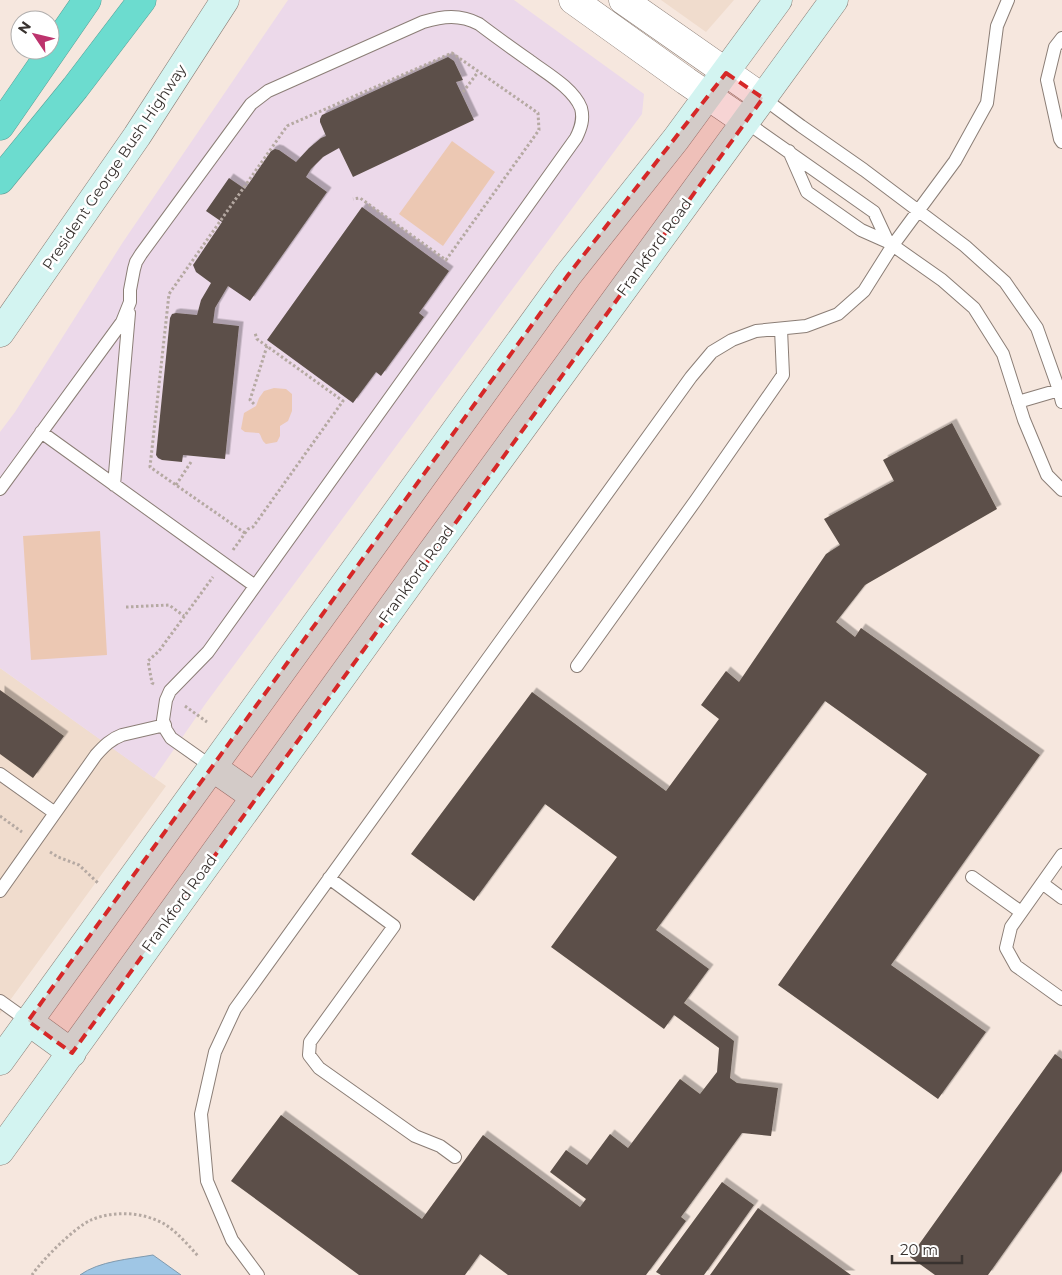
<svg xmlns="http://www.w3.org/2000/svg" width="1062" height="1275" font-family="Montserrat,sans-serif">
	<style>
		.commercial { fill: #f0dccd }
		.education { fill: #ecd9ea }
		.green { fill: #ecc8b3 }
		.water { fill: #9fc6e5; stroke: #809aae }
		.building { fill: #5c5048; filter: url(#shadow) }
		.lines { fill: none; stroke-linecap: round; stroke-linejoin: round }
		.service-casing { stroke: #8b7e76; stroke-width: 14 }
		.tertiary-casing { stroke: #8b7e76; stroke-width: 29 }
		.secondary-casing { stroke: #8b7e76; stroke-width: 29 }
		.motorway-casing { stroke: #5aa097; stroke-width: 29 }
		.path { stroke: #b5a9a2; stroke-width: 3; stroke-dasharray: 2.5 2.5; stroke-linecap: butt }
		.service { stroke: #fff; stroke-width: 12 }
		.tertiary { stroke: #fff; stroke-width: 28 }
		.secondary { stroke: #d3f4f1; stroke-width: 28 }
		.motorway { stroke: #6cdccf; stroke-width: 28 }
		.marked { fill: #d62828; fill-opacity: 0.2; stroke: #d62828; stroke-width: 4; stroke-dasharray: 10 6; stroke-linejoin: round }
		.labels { text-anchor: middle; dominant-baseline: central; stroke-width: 5; stroke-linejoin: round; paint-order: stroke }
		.street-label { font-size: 15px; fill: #38322f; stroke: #fff }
	</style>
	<defs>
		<filter id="shadow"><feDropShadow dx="4.5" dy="-4.5" stdDeviation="0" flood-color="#0004"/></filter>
	</defs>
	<rect width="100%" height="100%" fill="#f6e7de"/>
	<!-- commercial -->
	<path class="commercial" d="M661,0h73l-28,32z
		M0,668l166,118 -166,228z"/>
	<!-- education -->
	<path class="education" d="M288,0h226l130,94 -2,20 -436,589 -52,75 -154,-110v-236l15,-20 108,-170z"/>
	<!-- green -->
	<path class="green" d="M452,141l43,31 -52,74 -44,-32z
		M274,388l12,1 6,5v17l-4,10 -8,5v10l-3,6 -11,2c-5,-4 -4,-7 -7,-11l-14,-1 -4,-3 3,-16 12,-7 3,-8 5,-7z
		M100,531l7,124 -76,5 -8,-124z"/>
	<!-- water -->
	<path class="water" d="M153,1255l28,20h-101c19,-14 50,-16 73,-20z"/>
	<!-- building -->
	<path class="building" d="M448,57l6,4 9,19 -7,2 18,38 -121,57 -14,-29 -16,9 -12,12 -5,8 21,15 -77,109 -22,-15 -13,22 -2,15 26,3 -14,133 -42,-4 -1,7 -20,-2 -4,-2 -2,-3 14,-137 2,-4 4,-1 21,2 4,-15 10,-17 -15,-11 -3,-7 29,-43 -16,-11 23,-33 16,11 26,-38 4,-2 4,1 17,12 13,-14 12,-10 5,-2 -6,-14v-3l2,-4z
		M362,207l87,64 -30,42 5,4 -43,59 -5,-4 -23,31 -86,-63z
		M952,423l45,86 -132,76 -29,37 19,15 6,-9 179,127 -149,210 95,67 -48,67 -160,-114 149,-211 -102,-73 -169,229 53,39 -25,34 50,38 -4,37 7,5 41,5 -7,48 -29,-3 -61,84 5,4 -40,54h-138l-28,-21 -15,21h-106l-128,-94 50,-66 141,104 61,-84 97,72 6,-8 -36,-27 16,-22 21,15 23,-31 18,14 52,-69 20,15 17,-22 2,-24 -45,-33 -10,14 -113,-82 66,-90 -72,-53 -71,97 -63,-47 121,-162 134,99 53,-72 -18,-14 25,-34 13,11 87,-128 14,-9 -16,-26 70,-38 -11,-21z
		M0,690l64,46 -31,42 -33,-24z
		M1055,1054l7,5v112l-74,104h-53l-25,-18z
		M722,1182l32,23 -50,70h-43l-5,-3z
		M758,1208l93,67h-141z"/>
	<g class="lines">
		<defs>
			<path id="service" d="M1062,38l-7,9 -8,33 13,59 2,3
				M763,98l38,28 63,44 101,76 40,36 32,46 22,62 3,12
				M746,122l128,90 14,30
				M789,151l18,41 54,38 27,12 54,38 32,28 29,46 21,66 23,55 15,15
				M1018,402l41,-12
				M41,432l214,154
				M114,485l15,-172
				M0,489l122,-167 8,-20v-12l4,-21 2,-7 5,-8 110,-150 17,-13 155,-69c20,-6 37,-8 56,2 17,13 34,25 51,37 16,12 43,27 51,47 3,11 0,20 -5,30l-368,514 -38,39 -4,9 -3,20 3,10 5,8 41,29
				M577,666l119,-166 87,-125 -2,-46
				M0,774l55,39
				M1062,855l-51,72 -5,21 10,18 46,33
				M972,877l49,35
				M329,878l65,48 -84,116 -1,13 10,13 96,68 25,10 15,11
				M1042,883l20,15
				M0,891l96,-136c8,-9 15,-16 26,-20l43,-10
				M0,1001l28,20
				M258,1275l-26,-35 -25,-59 -6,-67 14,-62 20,-43 456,-632 21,-25 20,-12 24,-9 50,-5 32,-12 26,-23 29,-46 62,-84 32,-58 10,-77 11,-26"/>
			<path id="tertiary" d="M573,0l113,81 60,41
				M623,0l140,98"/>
			<path id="secondary" d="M0,333l137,-197 88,-136
				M212,767l43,30
				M28,1021l44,32
				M0,1061l568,-786 108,-136 102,-139
				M0,1151l431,-598 403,-553"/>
			<path id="motorway" d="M0,126l87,-126
				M0,180l75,-92 67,-88"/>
		</defs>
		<!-- service casing -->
		<use href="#service" class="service-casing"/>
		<!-- tertiary casing -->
		<use href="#tertiary" class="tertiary-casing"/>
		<!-- secondary casing -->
		<use href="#secondary" class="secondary-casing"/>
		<!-- motorway casing -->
		<use href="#motorway" class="motorway-casing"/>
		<!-- path -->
		<path class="path" d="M463,92l15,-20
			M254,404l-4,-4 17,-54
			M176,485l15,-23
			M245,533l-95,-66 19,-173 118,-168 165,-73 86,60 1,17 -93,130 -86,-62 -7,1
			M233,550l15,-21 5,-2 90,-126 -86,-62 -2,-6
			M126,607l43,-2 15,11
			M154,684l-2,-1 -4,-22 11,-10 54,-74
			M185,706l22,16
			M0,816l22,16
			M50,852l8,5 21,8 19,18
			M32,1275c10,-15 43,-48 59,-55 23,-10 54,-8 75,5 12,8 23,21 33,32"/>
		<!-- service -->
		<use href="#service" class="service"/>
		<!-- tertiary -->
		<use href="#tertiary" class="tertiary"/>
		<!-- secondary -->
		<use href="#secondary" class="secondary"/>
		<!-- motorway -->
		<use href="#motorway" class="motorway"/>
	</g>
	<!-- marked area -->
	<path class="marked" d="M726,73l37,25 -691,955 -44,-32 540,-746z"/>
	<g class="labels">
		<!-- street labels -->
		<g class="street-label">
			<text transform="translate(114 167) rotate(-56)">President George Bush Highway</text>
			<text transform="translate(654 247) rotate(-54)">Frankford Road</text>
			<text transform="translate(416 574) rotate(-54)">Frankford Road</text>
			<text transform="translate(179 903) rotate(-54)">Frankford Road</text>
		</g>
	</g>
	<!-- north arrow -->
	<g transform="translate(35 35) rotate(305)"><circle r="24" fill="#ffffff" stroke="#afadac"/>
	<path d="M0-4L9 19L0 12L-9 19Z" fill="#bd336d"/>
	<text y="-8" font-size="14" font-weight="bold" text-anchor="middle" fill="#38322f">N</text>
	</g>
	<!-- scale -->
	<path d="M892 1255v8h70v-8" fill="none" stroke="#38322f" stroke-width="2.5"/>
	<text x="900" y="1255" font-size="15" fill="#38322f" stroke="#ffffff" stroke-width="4" paint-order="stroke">20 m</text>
</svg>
